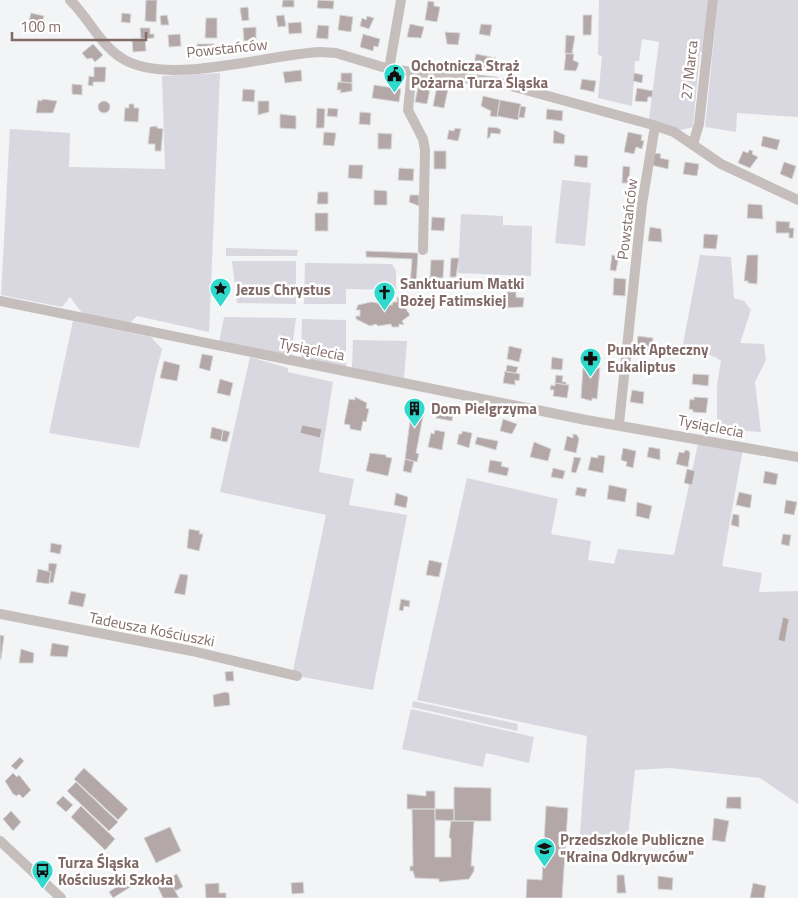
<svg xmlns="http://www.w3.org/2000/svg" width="798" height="898" font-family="'Titillium Web',sans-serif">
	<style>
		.green { fill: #d9d7e0 }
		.building { fill: #b3a8a7; stroke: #d6d6d8 }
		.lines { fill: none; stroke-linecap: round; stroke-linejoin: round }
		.minor { stroke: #c5bebd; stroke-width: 10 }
		.labels { text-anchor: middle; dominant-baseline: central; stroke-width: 5; stroke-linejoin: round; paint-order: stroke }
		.street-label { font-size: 15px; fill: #826a67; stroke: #fff }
		.poi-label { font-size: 15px; font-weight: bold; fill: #826a67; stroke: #fff; text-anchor: start }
	</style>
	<rect width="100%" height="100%" fill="#f3f4f6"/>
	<!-- green -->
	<path class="green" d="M599,0h110l-5,52h-4l-7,75 -12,3 -32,-11 10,-77 -17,-3 -3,22h-4l-3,45 -34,-8 4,-42 -4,-1z
		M718,0h80v117l-61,-4 -1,19 -31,-5z
		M220,73l-11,259 -72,-16 -8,8 -47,-11 -12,-16 -8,10 -61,-12 9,-166 60,4 -1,34 96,2 -3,-93z
		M562,180l29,3 -6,63 -30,-3z
		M461,214l42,2v9l29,1 -1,50 -73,-3z
		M226,248l72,2 -1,6h-71z
		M700,255l31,2 3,41 10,3 7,9 -11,33 24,1 2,16 -11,22 6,50 -44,-3v-44l4,-24c-13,-11 -24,-5 -39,-12z
		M232,261h64v43l-59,-1z
		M305,263l87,1 4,7v19l-50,-1v15h-42z
		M224,317l72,1 -5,39 -72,-14z
		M302,319l44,1v48l-45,-9z
		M73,321l78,16 11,12c-9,33 -15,66 -23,99l-90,-15z
		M353,340l54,1 -3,37 -52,-9z
		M250,357l38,11v4l45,10 -14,90 35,7 -5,26 58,10 -34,175 -81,-15 34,-160 -106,-23z
		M699,439l44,9 -21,118 40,7 -3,19 39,-1v213l-38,-26 -91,-10 -34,2 -7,66 -48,-1 7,-99 -170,-36 50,-222 91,21 -7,35 40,7 -3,19 26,4 4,-15 56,6z
		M413,701l105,23 -1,7 -105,-24z
		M411,709l123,28 -5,26 -43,-10 -3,14 -81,-18z"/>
	<!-- building -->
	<path class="building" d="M146,0h11l-1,22 -11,-1z
		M283,0h11v7h-12z
		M318,0l16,1 -1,8 -16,-1z
		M428,1l6,1v4l6,1 -3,15 -12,-2z
		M248,7l1,13 -7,1 -2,-13z
		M31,13l13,3 -3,12 -13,-3z
		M122,13l9,1 -1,9 -9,-1z
		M167,15l2,10h-8l-1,-9z
		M284,15l2,11 -8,1 -2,-11z
		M340,15l13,2 -2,15 -13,-2z
		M583,15h9l-1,20h-8z
		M367,16l7,2 -5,11 -9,-3 2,-8 4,2z
		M206,18h11v20h-12z
		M301,22l1,11 -13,1 -1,-11z
		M410,24l14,3 -3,11 -14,-1z
		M481,24l11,1 -2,11 -11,-2z
		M318,25l11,1 -1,13 -12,-1z
		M256,27v13l-12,1 -1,-13z
		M140,28h10v6h4v4l-13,1z
		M445,32l15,1 -2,12 -11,-1z
		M180,34l1,12 -12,1 -1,-12z
		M363,34l17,5 -2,8 -4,-1 -1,5 -13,-4z
		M566,35l9,1 -3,18 -7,-1z
		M132,39h13l1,12 -13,1z
		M93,44l10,11 -8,7 -3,-4 -5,1 -5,-6z
		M197,44h17l1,10 -17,1z
		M566,53l8,1 -1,6 6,3 -3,8 -12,-1z
		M476,54l20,4 -2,11 -17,-3v-2l-3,-1z
		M94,67h12l-1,15h-12v4l-5,-1 1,-9 5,1z
		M301,70l1,11 -17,2 -2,-11z
		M341,73h11v10l-11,-1z
		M634,73l9,2 -1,8 -9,-2z
		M582,79l14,2 -2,11 -14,-3z
		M338,82l14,1v8l-12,2 1,-3h-4z
		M72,84l10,1v10l-10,-1z
		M374,85l27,4 -2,13 -27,-4z
		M437,86l11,3 -4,19 -11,-2z
		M418,87l12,2 -3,15 -12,-2z
		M637,88l16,3 -1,6h-4l-1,5 -12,-1z
		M243,89l12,1 -1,12 -12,-1z
		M483,96l17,4 -3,17 -7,-1 1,-5 -10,-5z
		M42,99l15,2 -4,12h-17l2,-13 4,1z
		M500,100l21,4 -3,16 -21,-4z
		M98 107a6 6 0 1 1 12 0a6 6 0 1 1-12 0Z
		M258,101h11v11l-11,3z
		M129,104h5v4h5l-1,14 -14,-1 1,-13h4z
		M520,106l6,1 -2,11 -6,-1z
		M317,108l8,1 -1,19h-8z
		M328,108l10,1 -1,8 -10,-1z
		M547,109l16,2 -1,10 -16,-2z
		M360,112l11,1 -1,12 -11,-1z
		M280,114l16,2v13l-16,-1z
		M157,126v2l6,1 -2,22h-6v-7h-7l2,-17z
		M488,127l10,1 3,2 -1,4 -9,-1 -1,4 -3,2z
		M455,128l6,1 -3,12 -11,-2 2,-9 5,1z
		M554,130l11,5 -1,9 -11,-1z
		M324,132l12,1 -2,13 -11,-1z
		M628,132l14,3 -1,5 3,1 -2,8 -6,-2 -2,7 -10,-2z
		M378,133l14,1 -1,15h-13z
		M763,136l17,4 -3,10 -16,-4z
		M749,150l4,1 -1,3 6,3 -8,11 -12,-5 5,-12 5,2z
		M434,151h12v18h-12z
		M653,153l8,1 -1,4 9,2 -1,9 -17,-4z
		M575,155l13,1 -1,12 -13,-2z
		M685,162l14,2 -2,12 -14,-2z
		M784,162l12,4 -4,13 -12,-5z
		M349,165h14l-1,14 -14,-1z
		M623,166l7,1 -1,16h-7z
		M399,168l15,1 -1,12 -15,-1z
		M374,190l13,1v14h-13z
		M318,192h10v12h-11z
		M410,195h9v11l-10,-4z
		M748,204l14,1 1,14 -16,-1z
		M315,213h13v18h-13z
		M432,217l13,1 -1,13 -13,-1z
		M776,221l14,1 -1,6h5l-1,10h-4v-5h-13z
		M650,227l11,2 1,13 -14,-1z
		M704,234l14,1 -2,14 -13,-1z
		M366,251l52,2 -2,33h-6l2,-27 -46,-2z
		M612,255l7,1 -3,15 -6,-1z
		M747,255h11l-1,29 -9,-1v-2h-4z
		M451,258h8l-3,19h-6z
		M431,260h13l-1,18 -13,-1z
		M428,277l14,1 -1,11 -14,-1z
		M614,278l12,1 -1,17 -12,-1z
		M507,292h9v5l8,1 -1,9 -20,1z
		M397,297l10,2 -1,10 4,6 -8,6 2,4 -5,-1v3h-7l-1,-3 -13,2 -2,-2 -6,2 -14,-7v-3h4v-6h-4l2,-5 13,-3 21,3 1,-3h4z
		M638,336l15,2 -2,16 -15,-2z
		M509,346l13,3 -3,13 -12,-3z
		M202,354l11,2 -3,15 -11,-3z
		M552,357l11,2 -1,11 -11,-1z
		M164,361l16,4 -3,16 -17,-3z
		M507,365l11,2 -2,6 -10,-1z
		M583,367l17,1 -3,31 -5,-1v3l-11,-3z
		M505,371l15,3 -1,7 -4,-1v5l-12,-2z
		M693,374l16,1 -1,11 -16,-2z
		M556,375l7,1 -1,6h4v3l-11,-2z
		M220,379l13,4 -3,13 -13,-3z
		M555,383l14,2 -2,13 -14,-2 1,-6h-4l1,-5 4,1z
		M632,390l12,2 -1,12 -13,-2z
		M355,397l12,6 -1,5 3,1 -3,13 -3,-1 -2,10 -11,-2v-4l-6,-1 5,-25 6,1z
		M694,397l14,1 -2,15 -13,-1v-2l-4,-1 1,-10 4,1z
		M438,406l13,2 -1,4h3l-1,9 -16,-3z
		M411,413l12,3 -7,37 3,1 -2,8 -12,-3z
		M503,419l14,5 -5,10 -12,-3z
		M302,425l20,4 -2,9 -20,-5z
		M212,427l11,3 -2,11 -11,-3z
		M223,430l7,2 -3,10 -6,-1z
		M435,430l10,2 -3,18 -14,-3 3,-14 3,1z
		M462,431l10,2 -3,15 -12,-4 2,-10h3z
		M573,434l4,1 2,4 -3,14 -12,-3 3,-14 6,2z
		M477,437l21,4 -2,9 -21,-6z
		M534,442l17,7 -3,12 -18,-4z
		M649,447l11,2v11l-13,-3z
		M623,448l13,3 -3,17 -7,-2 1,-4 -6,-2z
		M685,450l4,1 1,3 -2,13 -12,-3 3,-12 5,1z
		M370,453l16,2v2l6,1 -4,18 -22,-5z
		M598,455l7,1 -2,17 -15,-3 3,-13 7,1z
		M574,457l7,1 -5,15 -5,-1z
		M405,459l9,2 -3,12 -8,-2z
		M490,460l12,2 -1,4 8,2 -2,8 -19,-4z
		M553,468l12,3 -2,8 -12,-2z
		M687,469l8,2 -3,14 -8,-2z
		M765,471l13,3 -2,11 -13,-2z
		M609,485l18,4 -2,13 -18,-3z
		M577,487l10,2 -2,8 -10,-2z
		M739,492l13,3 -2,13 -14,-3z
		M396,493l12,4 -2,11 -12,-3z
		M786,500l11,2 -3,13 -10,-2z
		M637,502l15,4 -3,13 -13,-3z
		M733,514l6,1v12l-8,-2z
		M189,529l11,2 -1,3h4l-4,17 -12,-3z
		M783,534l8,1 -2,11 -8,-2z
		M51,543l11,2 -2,9 -10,-2z
		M429,560l13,3 -3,14 -13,-2z
		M49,563l8,1 -4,19 -4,-1 2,-10 -3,-1z
		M38,569l13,3 -2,12 -13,-2z
		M180,574l8,1 -3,20 -11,-2z
		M71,591l15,3 -3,13 -15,-3z
		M401,599l9,2 -1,6 -5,-1 -1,5 -4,-1z
		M783,617l6,2 -4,23 -7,-2z
		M0,635l4,1 -3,23h-1z
		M52,643l17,3 -2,11 -17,-1z
		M21,649l13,4 -1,10h-14z
		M233,671l1,10h-8l-1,-9z
		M225,692l4,1 1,12 -16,2 -1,-12z
		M20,757l4,4 -8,9 -5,-4z
		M84,768l44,41 -10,11 -44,-41z
		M13,773l4,4 2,-2 12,15 -8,8 -4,-4 -2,2 -4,-2 -8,-13z
		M76,782l42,40 -9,9 -42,-40z
		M454,787l37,1v33h-37z
		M426,791h9v18h-28v-15l19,2z
		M63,796l10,9 -7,7 -10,-9z
		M727,797h14v12l-15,-1z
		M81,806l34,33 -10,11 -34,-33z
		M546,806l22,2 -6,90h-36l1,-19 15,1z
		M412,809h23v48h16v-18l-2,-2 2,-16h23l-3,45h3v5l-5,8 -30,3v-3l-24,-1 -2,-7h-3v-5h3z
		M435,809h19v12l-19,-1z
		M11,811l10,11 -8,9 -10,-12z
		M714,818l15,3 -4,21 -13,-2z
		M170,827l11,24 -25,12 -12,-25z
		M177,874l6,13 -8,4 -5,-14z
		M617,875h7l2,18h-9z
		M658,876l15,2 -1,12 -14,-1z
		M131,877l4,7 -22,14 -4,-6z
		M170,877l5,14 4,7h-16l-7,-15z
		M303,882l1,11 -12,1 -1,-11z
		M219,883v10h7v5h-20l-1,-14z
		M753,883l13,3 -2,12h-14z"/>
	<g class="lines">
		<!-- minor -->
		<path class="minor" d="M70,0c18,17 29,43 50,57 44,31 148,-3 200,-5l16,1 53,16 108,13 156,43 21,7 47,32 77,36
			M389,69l12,-69
			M412,71l-4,39 15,29 2,11 -2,100
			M693,144l6,-20 14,-124
			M0,301l586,119 212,37
			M619,424l23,-220 13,-78
			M0,614l192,37 105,25
			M0,841l61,57"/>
	</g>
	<!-- icons -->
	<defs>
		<symbol id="civic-pin" viewBox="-11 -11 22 30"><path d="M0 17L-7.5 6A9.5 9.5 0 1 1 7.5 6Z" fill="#2fdacd" stroke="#fff"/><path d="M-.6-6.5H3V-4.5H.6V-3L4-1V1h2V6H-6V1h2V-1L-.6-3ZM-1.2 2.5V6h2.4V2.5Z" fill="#111"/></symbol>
		<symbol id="sight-pin" viewBox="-11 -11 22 30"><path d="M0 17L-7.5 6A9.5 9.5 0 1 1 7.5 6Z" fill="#2fdacd" stroke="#fff"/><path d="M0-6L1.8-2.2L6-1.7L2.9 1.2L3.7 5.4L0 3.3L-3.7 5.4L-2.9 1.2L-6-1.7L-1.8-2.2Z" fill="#111"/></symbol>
		<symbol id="church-pin" viewBox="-11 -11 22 30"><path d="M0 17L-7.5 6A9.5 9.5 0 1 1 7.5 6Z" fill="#2fdacd" stroke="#fff"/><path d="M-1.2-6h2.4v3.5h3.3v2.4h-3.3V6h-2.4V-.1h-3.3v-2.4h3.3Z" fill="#111"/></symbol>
		<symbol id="pharmacy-pin" viewBox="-11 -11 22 30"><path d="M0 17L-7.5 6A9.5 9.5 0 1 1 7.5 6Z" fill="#2fdacd" stroke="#fff"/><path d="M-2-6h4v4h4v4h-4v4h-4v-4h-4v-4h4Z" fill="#111"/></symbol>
		<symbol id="building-pin" viewBox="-11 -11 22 30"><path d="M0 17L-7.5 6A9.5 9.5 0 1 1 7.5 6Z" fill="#2fdacd" stroke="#fff"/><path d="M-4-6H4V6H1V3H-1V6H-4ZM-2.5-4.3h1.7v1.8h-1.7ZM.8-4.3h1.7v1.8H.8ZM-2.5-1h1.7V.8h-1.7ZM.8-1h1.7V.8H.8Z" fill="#111"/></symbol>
		<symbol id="school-pin" viewBox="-11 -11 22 30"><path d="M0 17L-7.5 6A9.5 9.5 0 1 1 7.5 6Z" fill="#2fdacd" stroke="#fff"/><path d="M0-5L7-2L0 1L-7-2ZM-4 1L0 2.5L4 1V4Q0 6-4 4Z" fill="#111"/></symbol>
		<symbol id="bus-pin" viewBox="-11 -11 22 30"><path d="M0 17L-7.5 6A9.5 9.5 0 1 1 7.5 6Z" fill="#2fdacd" stroke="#fff"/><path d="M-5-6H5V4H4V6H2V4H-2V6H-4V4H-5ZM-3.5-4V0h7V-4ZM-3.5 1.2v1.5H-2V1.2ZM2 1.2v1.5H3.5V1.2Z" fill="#111"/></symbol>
	</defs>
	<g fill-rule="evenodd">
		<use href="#civic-pin" x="382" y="62" width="25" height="34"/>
		<use href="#sight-pin" x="208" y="276" width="25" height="34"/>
		<use href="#church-pin" x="372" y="280" width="25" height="34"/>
		<use href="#pharmacy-pin" x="578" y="346" width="25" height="34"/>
		<use href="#building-pin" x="402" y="396" width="25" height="34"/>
		<use href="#school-pin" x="532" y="836" width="25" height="34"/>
		<use href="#bus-pin" x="30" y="858" width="25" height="34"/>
	</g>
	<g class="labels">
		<!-- street labels -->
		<g class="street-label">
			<text transform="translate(227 48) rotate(-6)">Powstańców</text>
			<text transform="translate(689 70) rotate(-84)">27 Marca</text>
			<text transform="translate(627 219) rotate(-83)">Powstańców</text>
			<text transform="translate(312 349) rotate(11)">Tysiąclecia</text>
			<text transform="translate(711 426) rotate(11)">Tysiąclecia</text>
			<text transform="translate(152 629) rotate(11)">Tadeusza Kościuszki</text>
		</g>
		<!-- poi labels -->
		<g class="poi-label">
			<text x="411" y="65">Ochotnicza Straż<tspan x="411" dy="17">Pożarna Turza Śląska</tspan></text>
			<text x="400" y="283">Sanktuarium Matki<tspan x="400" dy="17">Bożej Fatimskiej</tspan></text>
			<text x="236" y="289">Jezus Chrystus</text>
			<text x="607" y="349">Punkt Apteczny<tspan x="607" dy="17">Eukaliptus</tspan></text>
			<text x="431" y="408">Dom Pielgrzyma</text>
			<text x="560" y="839">Przedszkole Publiczne<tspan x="560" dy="17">"Kraina Odkrywców"</tspan></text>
			<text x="58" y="862">Turza Śląska<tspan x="58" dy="17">Kościuszki Szkoła</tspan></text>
		</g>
	</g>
	<!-- scale -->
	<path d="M12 32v8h134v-8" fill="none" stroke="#826a67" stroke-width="2.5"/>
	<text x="20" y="32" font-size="15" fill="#826a67" stroke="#ffffff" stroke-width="4" paint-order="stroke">100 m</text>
</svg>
